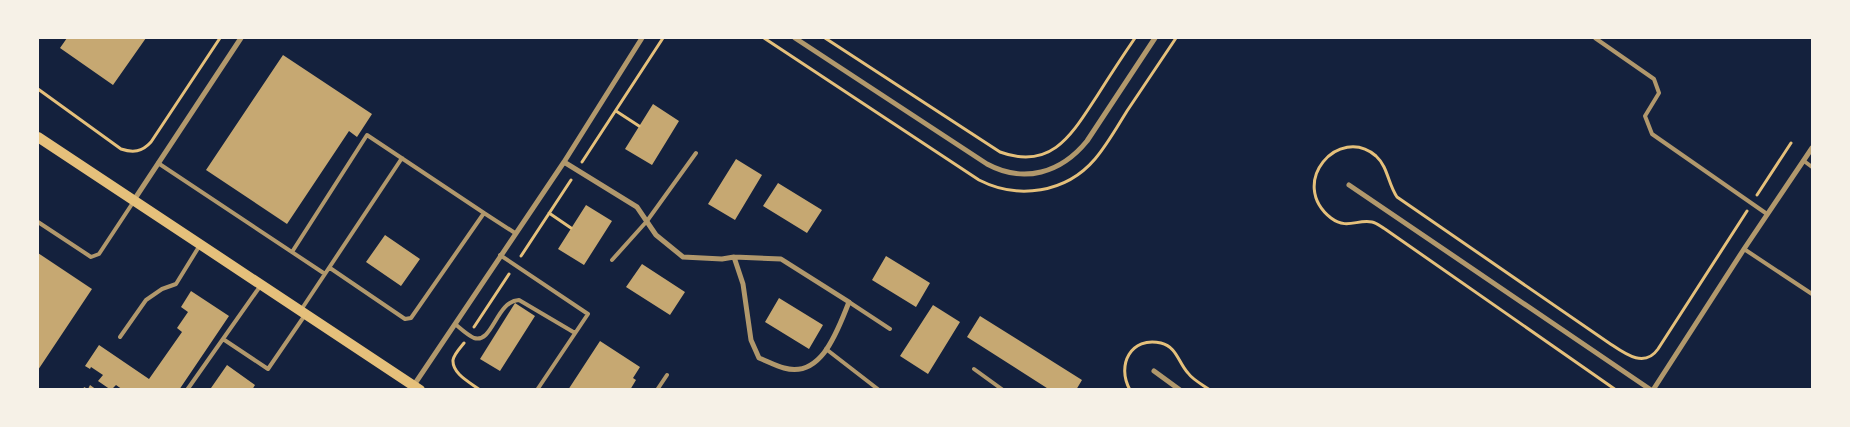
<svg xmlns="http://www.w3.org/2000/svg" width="1850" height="427" font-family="Manrope,sans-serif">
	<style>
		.building { fill: #c6a872 }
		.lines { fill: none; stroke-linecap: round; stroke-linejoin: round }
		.path { stroke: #e5c07b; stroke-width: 3 }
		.service { stroke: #b1986c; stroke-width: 4 }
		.minor { stroke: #b1986c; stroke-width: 5 }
		.secondary { stroke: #e5c07b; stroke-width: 10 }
	</style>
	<rect width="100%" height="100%" fill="#14213d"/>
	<!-- building -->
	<path class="building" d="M67,38h79l-33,47 -53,-37z
		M283,55l89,59 -15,23 -8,-6 -62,93 -81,-54z
		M653,104l26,17 -27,44 -27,-16z
		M736,159l26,16 -27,45 -27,-16z
		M778,183l44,27 -15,23 -44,-27z
		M586,205l26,16 -28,44 -26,-16z
		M385,235l35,24 -19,27 -35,-24z
		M38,253l54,36 -54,81z
		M886,256l44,27 -14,24 -44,-27z
		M642,264l43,28 -15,23 -44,-28z
		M191,291l38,25 -50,74h-56l-7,-5 -5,5 -13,-9 5,-6 -12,-8 -1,2 -5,-3 14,-21 50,34 33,-47 -5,-4 11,-16 -7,-5z
		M779,298l44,27 -14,24 -44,-27z
		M515,303l20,13 -35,55 -20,-12z
		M933,305l27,17 -32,52 -28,-18z
		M980,316l102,64 -6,10h-26l-83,-53z
		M600,341l40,26 -7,11 3,2 -6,10h-62z
		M227,365l28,20 -3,5h-39l-2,-2z
		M90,385l7,5h-14l1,-3 4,2z"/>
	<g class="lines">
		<!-- path -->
		<path class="path" d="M764,38l215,142c39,20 87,13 116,-21 12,-14 22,-32 32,-48 16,-24 33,-49 49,-73
			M825,38l175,114c52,19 72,-18 97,-56 12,-19 25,-39 38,-58
			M38,89l83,60c12,4 21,3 30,-7l69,-104
			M616,111l23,15
			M582,162l81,-124
			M1757,195l34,-52
			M549,213l22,15
			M521,256l50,-76
			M474,327l35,-53
			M464,343c-4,5 -10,11 -11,17 -1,14 18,23 27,30
			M1130,390c-14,-25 1,-54 31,-47 16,4 17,19 27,30 5,7 15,12 22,17
			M1616,390l-231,-161c-4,-2 -8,-6 -13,-7 -15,-3 -25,8 -41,-4 -44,-35 8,-94 45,-62 12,11 12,28 21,41l212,146c15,10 35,26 49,6l89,-138"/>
		<!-- service -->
		<path class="service" d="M1595,38l59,41 5,14 -14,23 7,18 115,80
			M1804,161l8,6
			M158,163l167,111
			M38,222l53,35 8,-3 35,-53
			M1744,249l68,45
			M292,252l75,-117 117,78
			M500,255l88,59 -51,76
			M612,260l35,-39 49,-68
			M330,268l75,51 6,-1 73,-105 31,20
			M849,302l41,27
			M301,310l101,-152
			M455,324c5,4 12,11 19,14 19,6 22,-37 45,-38l56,33
			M120,337l26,-37 16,-11 14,-5 24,-39
			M223,339l45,30 37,-54
			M826,349l53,41
			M974,369l29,21
			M187,390l74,-105
			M657,390l10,-15"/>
		<!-- minor -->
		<path class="minor" d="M795,38l192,126c37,20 74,9 100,-23l68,-103
			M564,162l73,45 19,28 27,22 39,2 12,-2
			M1349,185l302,205
			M134,200l107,-162
			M734,257l47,2 68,43c-11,27 -27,77 -65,66 -8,-2 -17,-7 -25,-10l-8,-18 -8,-56z
			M1154,371l26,19
			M414,385l150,-223 78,-124
			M1653,390l91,-141 68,-101"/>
		<!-- secondary -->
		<path class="secondary" d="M38,137l382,253"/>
	</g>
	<!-- border -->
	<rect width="1850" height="427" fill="none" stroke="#f6f1e7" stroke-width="78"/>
</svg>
